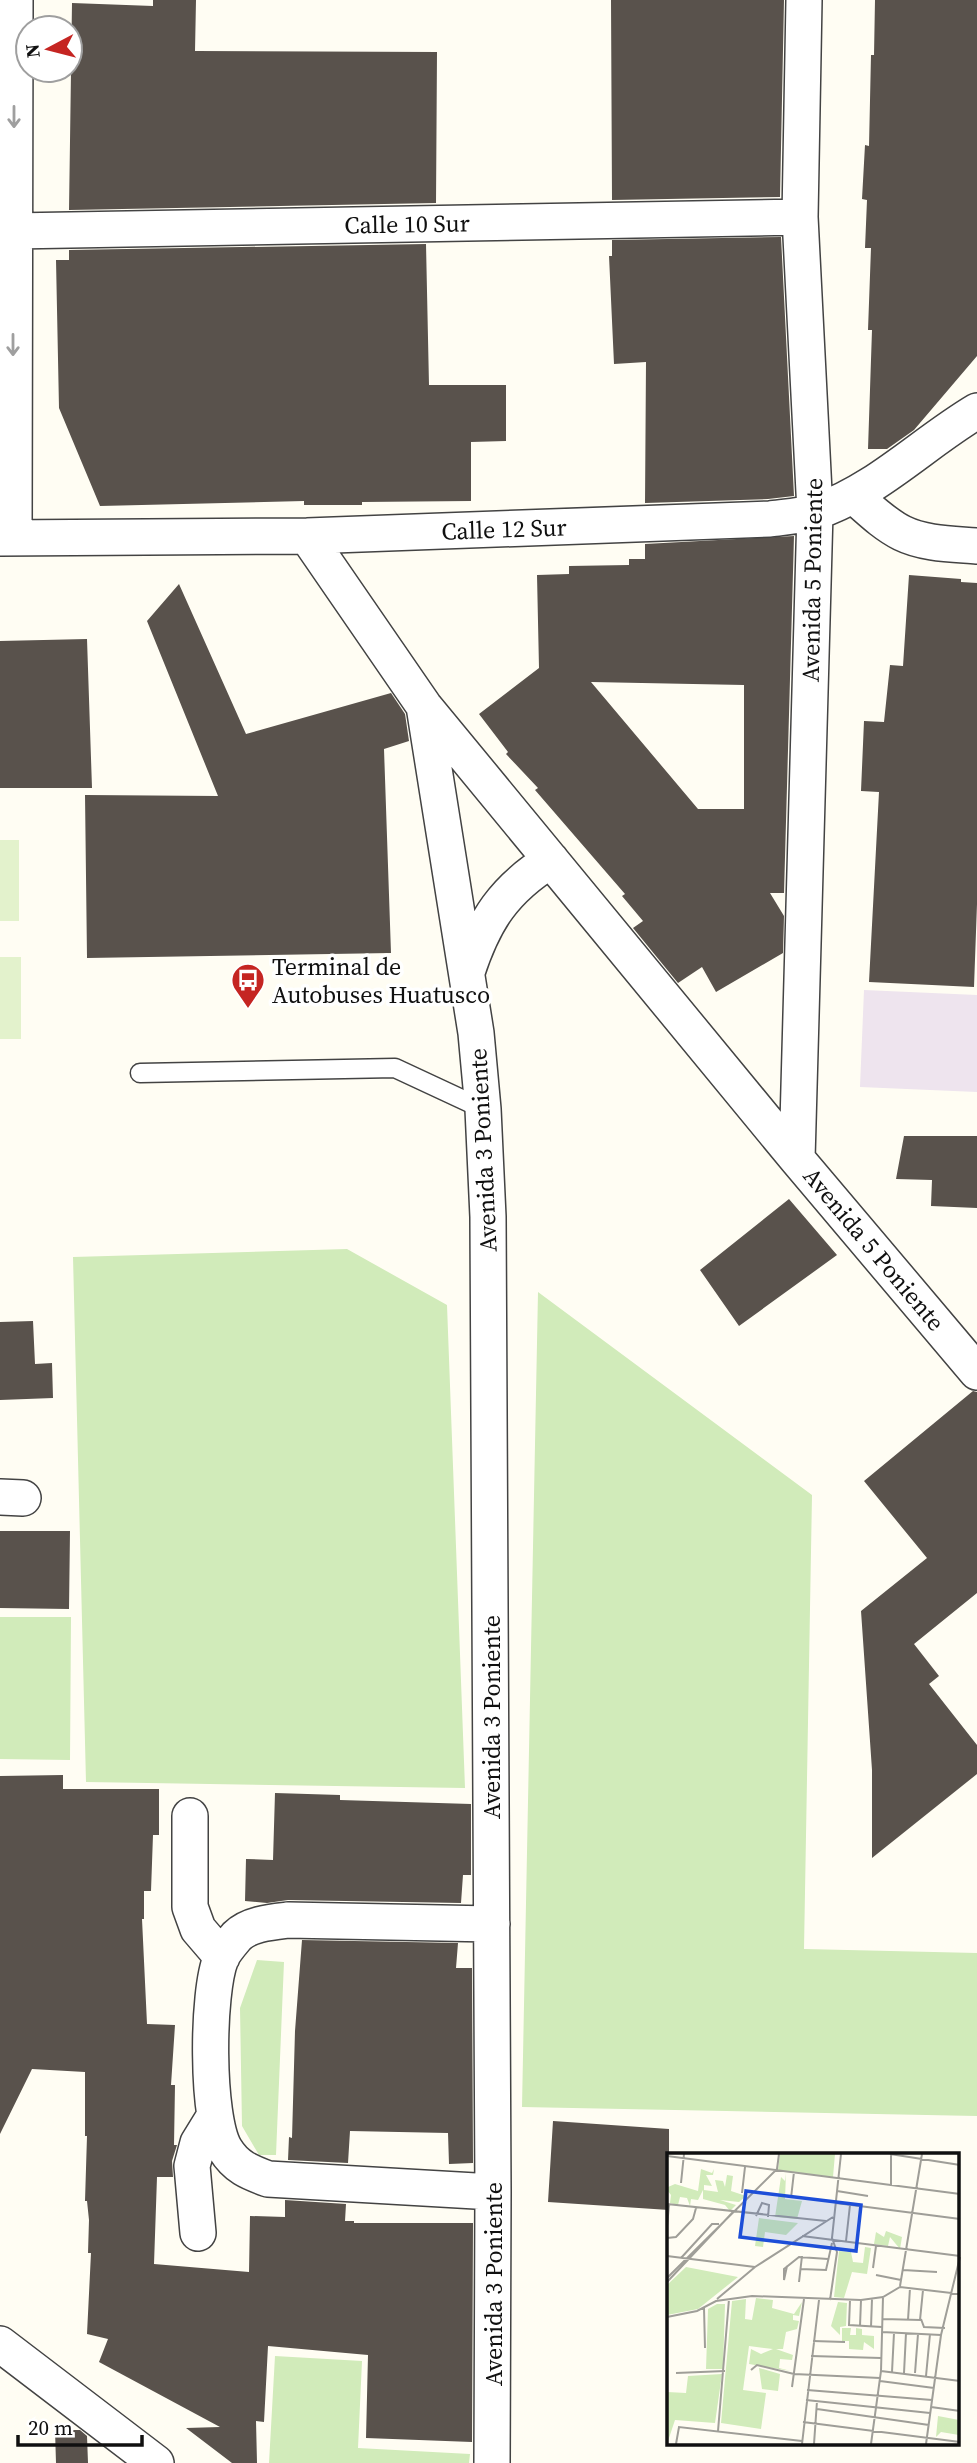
<svg xmlns="http://www.w3.org/2000/svg" width="977" height="2463" font-family="'Source Serif 4',serif">
	<style>
		.industrial { fill: #eee4ee }
		.green { fill: #d1ebba }
		.pitch { fill: #e3f2cc }
		.building { fill: #59524c; fill-rule: evenodd }
		.lines { fill: none; stroke-linecap: round; stroke-linejoin: round }
		.service-casing { stroke: #434343; stroke-width: 21 }
		.minor-casing { stroke: #434343; stroke-width: 38 }
		.service { stroke: #fff; stroke-width: 18 }
		.minor { stroke: #fff; stroke-width: 35 }
		.oneway { stroke: #9f9f9f }
		.labels { text-anchor: middle; dominant-baseline: central; stroke-width: 7; stroke-linejoin: round; paint-order: stroke }
		.street-label { font-size: 24px; fill: #101010; stroke: #fff }
		.poi-label { font-size: 24px; fill: #101010; stroke: #fff; text-anchor: start }
		.inset-road { fill: none; stroke: #9f9e98; stroke-width: 2 }
		.view { fill: #1d4ed8; fill-opacity: 0.15; stroke: #1d4ed8; stroke-width: 3.5 }
		.inset-edge { fill: none; stroke: #101010; stroke-width: 3.5 }
	</style>
	<rect width="100%" height="100%" fill="#fffdf3"/>
	<!-- industrial -->
	<path class="industrial" d="M864,990l113,5v97l-117,-5z"/>
	<!-- green -->
	<path class="green" d="M347,1249l100,56 18,483 -379,-6 -13,-525z
		M538,1292l274,203 -8,454 173,4v163l-455,-9z
		M0,1617h71l-1,143 -70,-1z
		M257,1960l27,2 -8,193h-17l-17,-29 -2,-118z
		M275,2356l87,5 -4,87 112,6 -1,9h-200z"/>
	<!-- pitch -->
	<path class="pitch" d="M0,840h19v81h-19z
		M0,957h21v82h-21z"/>
	<!-- building -->
	<path class="building" d="M153,0h43l-1,51 242,1 -1,151 -367,7 3,-207 81,3z
		M611,0h173l-4,197 -168,3z
		M875,0h102v356l-63,74 -27,19h-19l4,-119h-4l3,-82h-6l2,-48 -5,-1 3,-54 4,1 2,-91h3z
		M781,237l13,259 -26,3 -123,4 1,-141 -32,2 -5,-108h3v-16z
		M426,244l3,141h77v56l-35,1v59l-109,1v3h-58v-4l-204,5 -41,-98 -3,-148h13v-10z
		M794,536l-10,357h-14l14,23 -1,37 -67,39 -14,-25 -24,16 -45,-55 10,-7 -21,-25 3,-2 -90,-104 3,-2 -32,-34 2,-2 -29,-38 60,-46 -2,-93 32,-1v-8l60,-1v-6h16v-15zM591,682l153,3v124h-46z
		M909,575l52,4v3l16,1v321l-3,83 -105,-5 10,-190 -18,-1 3,-70 20,1 6,-57 13,1z
		M179,584l67,150 145,-41 14,21 4,27 -25,8 7,204 -304,5 -2,-163 133,1 -71,-175z
		M87,639l5,149h-92v-147z
		M904,1136h73v72l-46,-2 1,-26 -36,-1z
		M789,1199l48,56 -98,71 -39,-56z
		M33,1321l2,43 17,-1 1,35 -53,2v-78z
		M973,1391l4,1v201l-63,51 25,32 -10,8 48,61v29l-105,84v-88l-11,-159 66,-53 -63,-77z
		M0,1531h70l-1,78 -69,-1z
		M63,1775v14h96v46h-6l-2,56h-7v28h-2l5,105 28,1 -4,60h4l-1,60h3l-5,16 1,16h-16l-3,87 95,8 1,-56 35,1v-17l61,4 -1,17h9v2h119l-1,219 -106,-4 2,-83 -100,-9 -4,76 -8,-1 1,42h-25l-46,-35 34,-1 -121,-65 9,-23 -21,-5 4,-81h-3l1,-33 -2,-19h-2l2,-65h-2v-64l-53,-3 -32,65v-358z
		M275,1793l65,2v5l131,4v71h-8l-2,28 -173,-3 -21,3 -22,-2 1,-42 27,1z
		M302,1940l156,3 -2,25h16l1,195 -24,1 -1,-31 -98,-2 -2,32 -60,-3 1,-23 3,1 3,-107z
		M553,2121l116,8v81l-121,-8z
		M55,2430h25l7,6 1,27h-32z"/>
	<g class="lines">
		<defs>
			<path id="service" d="M140,1073l255,-5 88,41"/>
			<path id="minor" d="M13,231l787,-14
				M854,496c15,13 30,28 48,37 22,11 51,11 75,13
				M307,536l117,170 373,453 180,213
				M0,538l307,-2 463,-17c15,-2 33,-3 48,-8 60,-21 105,-68 159,-100
				M14,538l1,-538
				M424,706l52,327 7,76 5,108 5,975 -1,271
				M467,972c17,-52 37,-83 84,-112
				M797,1159l18,-647 -15,-295 4,-217
				M0,1497l23,1
				M190,1816v91l8,22 24,28
				M492,1924l-204,-4c-17,2 -39,4 -51,16 -5,6 -13,15 -16,22 -14,34 -15,159 4,191 11,18 24,23 43,30l225,13
				M198,2233l-6,-67 6,-23 16,-26
				M0,2344l156,119"/>
		</defs>
		<!-- service casing -->
		<use href="#service" class="service-casing"/>
		<!-- minor casing -->
		<use href="#minor" class="minor-casing"/>
		<!-- service -->
		<use href="#service" class="service"/>
		<!-- minor -->
		<use href="#minor" class="minor"/>
	</g>
	<!-- one-way arrows -->
	<defs><path id="oneway-shaft" d="M-6 0H5M1.5-3L5.5 0L1.5 3" fill="none" stroke-width="1.6" stroke-linecap="round" stroke-linejoin="round" transform="scale(1.75)"/></defs>
	<g class="oneway">
		<use href="#oneway-shaft" transform="translate(14 117) rotate(90)"/>
		<use href="#oneway-shaft" transform="translate(13 345) rotate(90)"/>
	</g>
	<!-- icons -->
	<defs>
		<symbol id="bus-pin" viewBox="-11 -11 22 30"><path d="M0 17L-7.5 6A9.5 9.5 0 1 1 7.5 6Z" fill="#c52522" stroke="#fff"/><path d="M-5-6H5V4H4V6H2V4H-2V6H-4V4H-5ZM-3.5-4V0h7V-4ZM-3.5 1.2v1.5H-2V1.2ZM2 1.2v1.5H3.5V1.2Z" fill="#fff"/></symbol>
	</defs>
	<g fill-rule="evenodd">
		<use href="#bus-pin" x="229" y="961" width="38" height="52"/>
	</g>
	<g class="labels">
		<!-- street labels -->
		<g class="street-label">
			<text transform="translate(407 224) rotate(-1)">Calle 10 Sur</text>
			<text transform="translate(504 529) rotate(-2)">Calle 12 Sur</text>
			<text transform="translate(812 580) rotate(-89)">Avenida 5 Poniente</text>
			<text transform="translate(483 1150) rotate(-93)">Avenida 3 Poniente</text>
			<text transform="translate(874 1249) rotate(50)">Avenida 5 Poniente</text>
			<text transform="translate(491 1717) rotate(-90)">Avenida 3 Poniente</text>
			<text transform="translate(493 2284) rotate(-90)">Avenida 3 Poniente</text>
		</g>
		<!-- poi labels -->
		<g class="poi-label">
			<text x="272" y="966">Terminal de<tspan x="272" dy="28">Autobuses Huatusco</tspan></text>
		</g>
	</g>
	<!-- overview -->
	<g transform="translate(667 2153)">
		<rect width="292" height="292" fill="#fffdf3"/>
		<path d="M113,1h55l-2,23 -55,-7zM34,16l11,4 2,-4 -1,6h-7l6,11 -8,-1v5l14,2 -3,-12 8,1 2,6 2,-12 6,1 -2,15 15,5 -7,6 -19,-2 16,5 -6,6 -5,-6 -22,-6v-9l-5,10 -7,-1 -1,7 -3,-8 -7,-1 -2,8 -8,-2 1,-8 -4,-5v-13l1,10 7,-3 23,7zM119,20l-1,26 17,2 -5,18 -22,-2 6,-40 4,4zM92,65l39,5 -12,12 -21,-3 -2,15 -8,-1zM219,78l16,6 -2,12 -10,-12 -2,9 -14,-2 2,-12 8,5zM198,94l6,1 -4,26 -15,-2 -8,26 -10,-1 5,-46 12,1 2,10 10,1zM19,114l52,10 -40,32 -31,6v-30zM89,145l17,2 -1,8 22,6 8,-12 -3,14 -6,-1v5l6,1 -2,8 -11,3 -3,17h-7l17,6 -1,5 -12,-1 -1,9 12,3 -42,-7 2,-15 10,5 12,-5 -24,-3 -6,44 23,3 -5,36 -40,-6 11,-122 14,-2 -1,20 7,1zM171,149l9,1 -1,23 -6,1v8l-9,-9zM50,151h8l-2,65h-17l2,-60zM175,175h9l-1,7h6v-7l6,1v6l12,1v13l-10,-7 -1,8 -14,-1v-8h-7zM92,215l21,6 -2,17 -16,-2zM55,221l-7,49 -40,-3 -8,24v-52l19,1 2,-17zM271,263l21,4v15l-18,-3 -5,5z" fill="#d1ebba"/>
		<path class="inset-road" d="M223,1l70,11M224,1v31M0,3l293,38M14,30l3,-29M170,38l31,5M75,40l3,-26M124,45l3,-26M169,50l124,16M0,51l159,17M89,63l6,-13 7,2 -1,12M0,73l2,-21M135,83l158,20M0,85l9,-1 17,-18 3,-11M179,88l4,-36M0,103l88,11M14,105l31,-34h7M120,113l-3,14v-11l15,-12 29,2M206,115l3,-22M133,116l26,1 6,-27M236,117l34,2M209,122l25,5M0,125l110,-109 2,-15M0,129l66,-70M132,129l3,-26M233,133l22,-132M50,146l38,-32 78,-50M163,147l7,-48 -5,-14 9,-84M183,147l-1,25 33,2M37,155l1,40M0,164l30,-6 19,-10 36,-5 109,4 22,-3 17,-10 60,7M216,166l37,1 3,-30M254,166l3,8 21,1M241,167l2,-32M193,173l1,-26M204,174l1,-28M215,179l59,3M146,188l32,1M144,203l70,2M84,217l6,-5 37,9 86,4M214,218l79,10M225,219l2,-39M9,220l49,-2M237,220l2,-40M248,220l3,-39M259,223l4,-42M213,228l54,7M125,234l12,-88M140,237l125,10M139,247l124,13M264,254l29,4M150,256l112,16M136,269l157,20M51,278l11,-132M9,291l3,-17 123,14M135,291l17,-144M147,291l3,-43M204,291l10,-73 2,-74M259,291l15,-109 19,-78"/>
		<path class="view" d="M79,38l115,14 -5,46 -116,-14z"/>
		<rect width="292" height="292" class="inset-edge"/>
	</g>
	<!-- north arrow -->
	<g transform="translate(49 49) rotate(263)"><circle r="33" fill="#ffffff" stroke="#9f9f9f" stroke-width="2"/>
	<path d="M0-5L12 26L0 18L-12 26Z" fill="#c52522"/>
	<text y="-10" font-size="19" font-weight="bold" text-anchor="middle" fill="#101010">N</text>
	</g>
	<!-- scale -->
	<path d="M18 2435v10h124v-10" fill="none" stroke="#101010" stroke-width="3.5"/>
	<text x="28" y="2435" font-size="21" fill="#101010" stroke="#ffffff" stroke-width="5" paint-order="stroke">20 m</text>
</svg>
